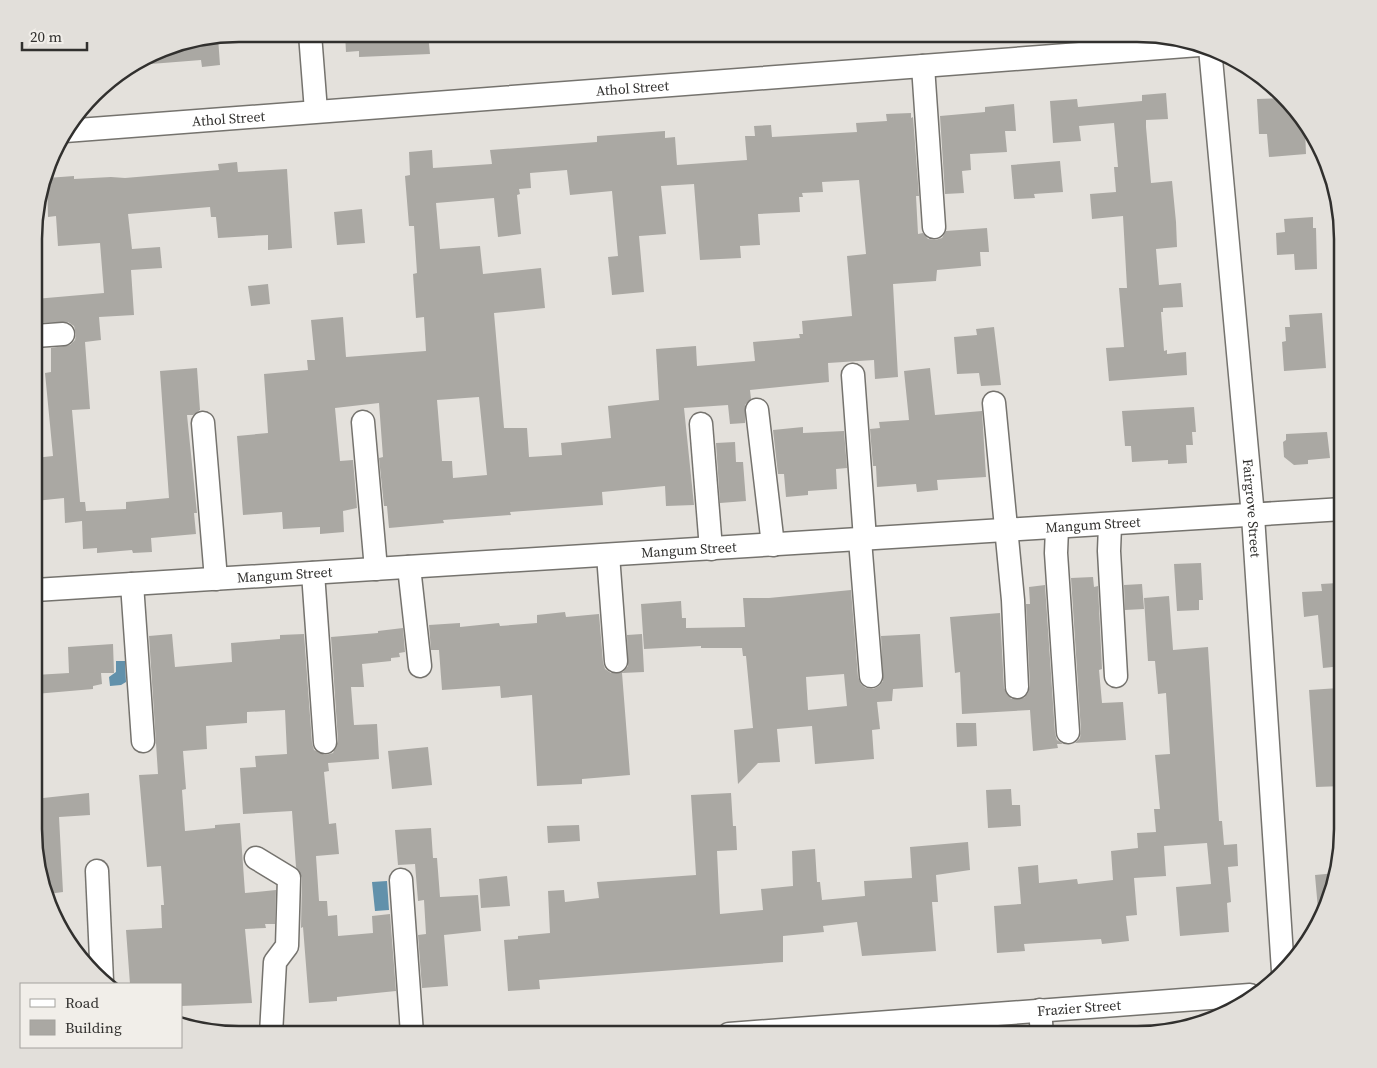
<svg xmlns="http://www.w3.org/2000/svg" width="1377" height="1068" font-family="'Source Serif 4',serif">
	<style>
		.water { fill: #6291ab }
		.building { fill: #aaa8a3; fill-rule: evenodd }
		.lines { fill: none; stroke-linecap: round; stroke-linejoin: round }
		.minor-casing { stroke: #75736e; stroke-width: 25 }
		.minor { stroke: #fff; stroke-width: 22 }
		.labels { text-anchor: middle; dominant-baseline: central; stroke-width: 5; stroke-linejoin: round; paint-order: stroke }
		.street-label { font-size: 14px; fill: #31302e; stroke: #f1eee9 }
		.rim { fill: none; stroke: #31302e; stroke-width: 2.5 }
	</style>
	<rect width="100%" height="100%" fill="#e4e1dc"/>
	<!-- water -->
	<path class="water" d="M116,661h9l1,21 -5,3 -11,1 -1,-9 7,-5z
		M387,881l2,29 -14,1 -3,-29z"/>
	<!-- building -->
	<path class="building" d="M345,34h83l2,20 -71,3v-6l-13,1z
		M218,37l2,28 -18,2 -1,-7 -63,5 35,-20z
		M1166,93l2,26 -22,1v7l5,56 21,-2 4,41 1,25 -21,2 3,36 22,-2 2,24 -20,1v4h-2l3,39 3,-1v4l19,-2 1,23 -78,6 -3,-33 18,-1 -5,-59h8l-4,-72 -31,3 -2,-25 26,-2 -2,-25h4l-4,-44 -35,3 2,15 -28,2 -3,-42 27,-2 1,8 64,-6v-6z
		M1283,98l22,30 1,26 -37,3 -2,-23h-8l-2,-35z
		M1014,104l2,27h-11l2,21 -37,2 1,16 -9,1 2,22 -19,1 -5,-78 45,-4v-5z
		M911,113v5l2,-1 6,79h-3l2,38 5,-1 5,6 7,1 7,-2 4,-7 41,-3 2,24h-9l1,14 -44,4 -1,11 -43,3 5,93 -23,2 -1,-19 -46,3 1,19 -79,8 1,9 -6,6v18l-15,1 -2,-19 -44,3 10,97 -28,1 -1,-20 -63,6 1,13 -93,7 1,3 -68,5 1,3 -55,5 -2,-22h-3l-5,-48 4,-1 -4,-54 -44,5 5,53 13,-1 4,48 -14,3 1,21 -24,2v-7l-37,2 -1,-17 -39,3 -6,-79 31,-3 -4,-59 44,-4 -1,-10h8l-4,-40 32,-3 3,40 80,-6 -2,-34 -8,1 -3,-44 4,-1 -3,-47h-5l-4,-50 5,-1 -1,-23 23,-2 1,18 59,-4 -2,-14 107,-8v-6l68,-5v7l10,-1 2,28 70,-5 -2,-24h10l-1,-10 17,-1 1,12 85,-5 -1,-9 31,-2 -1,-7zM567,170l3,25 42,-4 6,65 -10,1 4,38 32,-3 -5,-56 27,-2 -5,-48 33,-2 6,76 41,-2 -1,-12 20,-1 -2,-31 42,-2 -1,-15h4l-1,-4 21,-1 -1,-10 37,-2 7,74 -19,2 5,60 -50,5 1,13h-4l1,4 -47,4 2,19 -58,5 -1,-20 -40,3 3,51 -51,6 3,32 -50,5 1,12 -33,2 -2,-29h-23l-10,-115 51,-5 -4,-40 -58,6 -3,-28 -40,3 -4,-46 58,-5 4,39 23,-3 -4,-39 3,-1 -1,-5 12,-1 -1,-15zM479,397l8,78 -34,3 -1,-17h-10l-5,-61z
		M1060,161l3,31 -29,2 1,4 -21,1 -3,-34z
		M237,162l1,10 49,-3 5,79 -24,2v-15l-50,3 -2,-21h-5l-1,-10 -82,7 4,35 28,-2 2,21 -31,2 3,45 -35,2 2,23 -16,2 5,67 -18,1 8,92h5l1,9 40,-2v-7l43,-4 -9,-127 37,-3 3,42 -7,5h-6l10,98h-3l2,21 -45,4 1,14 -19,1 -1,-3 -35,3v-5l-14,1 -1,-28 -17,2 -1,-25 -29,3v-43l18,-2 -8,-83 6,-1v-24l19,-3 5,-5 1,-6 -2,-8 -6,-4 -33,1v-24l69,-6 -4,-50 -42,3 -2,-30 -8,1 -1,-39 27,-2v3l37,-2 14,1 94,-8 -1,-6z
		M362,209l3,34 -28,2 -3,-33z
		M1313,217v11h3l1,41 -22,1 -1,-16 -17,1 -1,-22 9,-1 -1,-13z
		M268,284l2,20 -19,2 -3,-20z
		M1322,313l4,55 -42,3 -2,-29 4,-1 -1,-14h5l-1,-12z
		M994,327l7,58 -20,1 -2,-13 -22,1 -3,-37 23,-2 -1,-6z
		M930,368l5,47 47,-4 4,66 -49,3 1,10 -21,2 -1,-8 -39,3 -1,-21h-3l-3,-37 10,-1 -1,-6 30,-2 -5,-49z
		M1194,407l2,25h-4l1,13h-7l1,18 -19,1v-4l-36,2 -1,-16h-6l-3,-35z
		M803,427v6l41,-2 3,37 -11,1 1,20 -29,2v4l-22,2 -2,-23h-6l-5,-44z
		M1327,432l3,26 -22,2v4l-14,1 -10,-8 -1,-15 3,-2v-6z
		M735,442l1,20h7l3,39 -26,2 -4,-60z
		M1201,563l2,37h-4v10l-22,1 -3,-47z
		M1093,577l1,10 4,-1 4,83 -3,1 3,33 21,-1 3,38 -51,3 5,-5 1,-7 -10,-153z
		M1338,583l2,34v13h-3l5,36 -19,2 -5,-53 -14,2 -2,-25 20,-1 -1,-7z
		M1142,584l2,25 -19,1 -1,-25z
		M1045,585l10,148 2,7 6,4h-6l1,4 -25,3 -3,-41 -68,4 -2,-42 -5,1 -5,-56 50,-4 4,75 7,11 13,-1 4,-5 2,-7 -4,-82h4l-1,-17z
		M851,590l7,87 3,7 5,4 7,1 6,-3 4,-5 -2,-45 39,-2 3,53 -30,2 -1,12 -15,1 3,27 -8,1 2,29 -59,5 -3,-38 -35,3 3,33 -22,1 -20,21 -4,-54 19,-2 -7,-72h-3l-1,-8h-41v-2l-57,3 -3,-45 40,-3 1,17h4v10l59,-1 -2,-29h26zM844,674l3,32 -39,4 -2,-33z
		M1169,596l4,54 35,-3 11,174h3l2,24 13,-1 1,22 -10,1 3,35 -4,1 2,29 -49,4 -4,-49 35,-3 -4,-41 -43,3 2,30 -32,2 3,37 -11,1 3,25 -27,3 -1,-5 -77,5 1,7 -28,2 -3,-47 27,-2 -3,-37 20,-2 1,18 38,-4 1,5 35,-4 -2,-29 27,-3 -1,-15 19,-1 -2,-23h6l-5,-54 15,-1 -4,-61 -8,1 -3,-33h-7l-4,-63z
		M565,612l1,5 33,-3 4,48 2,7 6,4 12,-1 5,-6 -1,-31 15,-1 2,38 -22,1 8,102 -48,4v5l-45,2 -5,-91 -31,3 -1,-12 -58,4 -3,-40h-8l-2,-25 31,-2v4l39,-4 1,3 37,-3v-8z
		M403,628l2,24 -6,1 1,4 -9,1v3l-29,3 2,23h-13l3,38 23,-1 2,35 -51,4 1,8 -5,1 5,52 7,-1 3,31 -23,2 3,45h8l1,15 9,-1 1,21 35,-3 -1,-17 18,-2 6,77 -59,6v4l-28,2 -6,-76 -2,1 1,-50 -6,-11 -4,-56 -49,3 -3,-46 16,-1 -1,-11 32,-2 -2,-44 -38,2v11l-41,3 1,23 -24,2 3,38 -4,1 3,41 30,-3v-3l25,-2 5,70 31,-3 -1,34h-10l1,4 -21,1 7,74 -71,3v-22h-51l-4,-54 36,-2 -1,-23h3l-3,-39 -14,1 -8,-92 19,-1 -9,-138 23,-2 3,33 57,-5 -1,-19 49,-4v-4l24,-1 8,109 2,7 11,5 8,-2 5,-12 -7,-104 47,-4v-2z
		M113,644l1,29h-13l1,11 -9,2v3l-58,5v-19l34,-2 -1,-26z
		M1339,688l1,12h3v86l-27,1 -7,-97z
		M956,723h20l1,23 -20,1z
		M428,747l4,38 -40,4 -4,-38z
		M1011,789l1,16h8l1,21 -33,2 -2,-38z
		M89,793l1,22 -31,2 4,75 -15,2 -14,-51v-44z
		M731,793l2,33h3l1,24 -20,1 3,63 43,-4 -2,-21 32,-3 -1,-35 23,-2 2,33h3l2,18 43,-4 -1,-15 48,-3 -2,-31 58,-5 2,28 -34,5 2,27h-6l4,49 -74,5 -5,-34 -34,4 1,6 -41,4v26l-244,18 1,9 -32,2 -4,-51 14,-1v-3l32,-3 -2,-42 16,-1 1,12 34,-4 -2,-16 99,-7 -5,-80z
		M579,825l1,16 -32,2 -1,-17z
		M431,828l2,30h4l3,39 38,-2 3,36 -37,4 4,51 -26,2 -4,-53 8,-1 -2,-34 -6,1 -3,-37 -17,1 -3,-35z
		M1336,873l-8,35 -9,13 -4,-46z
		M507,876l3,30 -29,2 -2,-29z"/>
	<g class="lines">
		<defs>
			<g id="minor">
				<path d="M310,34l6,77"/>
				<path id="s1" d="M1210,48l43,468 30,455"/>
				<path d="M923,66l11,161"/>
				<path id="s2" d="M65,131l1134,-86"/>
				<path d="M35,336l28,-2"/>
				<path d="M853,375l12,164"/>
				<path d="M994,403l19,197 4,87"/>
				<path d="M757,410l16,135"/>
				<path d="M363,422l13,147"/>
				<path d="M203,423l13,156"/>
				<path d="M701,424l10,125"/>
				<path d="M1110,525l-1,26 7,125"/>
				<path d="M1057,528l-1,25 12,179"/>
				<path d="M860,540l11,136"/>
				<path d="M608,555l8,106"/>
				<path d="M409,567l11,99"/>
				<path d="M313,573l12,169"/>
				<path d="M132,584l11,157"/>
				<path id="s3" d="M35,590l1308,-81"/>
				<path d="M256,858l33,20 -2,68 -12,16 -4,72"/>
				<path d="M97,871l5,110"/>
				<path d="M401,880l11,154"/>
				<path d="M1040,1010l2,24"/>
				<path id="s4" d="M729,1034l521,-39"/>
			</g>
		</defs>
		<!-- minor casing -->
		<use href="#minor" class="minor-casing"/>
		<!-- minor -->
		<use href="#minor" class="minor"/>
	</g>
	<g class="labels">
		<!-- street labels -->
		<g class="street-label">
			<text stroke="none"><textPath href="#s2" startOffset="569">Athol Street</textPath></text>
			<text stroke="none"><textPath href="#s2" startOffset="164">Athol Street</textPath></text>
			<text stroke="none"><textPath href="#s1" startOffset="462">Fairgrove Street</textPath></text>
			<text stroke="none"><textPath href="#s3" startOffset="1060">Mangum Street</textPath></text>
			<text stroke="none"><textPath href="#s3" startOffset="655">Mangum Street</textPath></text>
			<text stroke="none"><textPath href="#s3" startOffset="250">Mangum Street</textPath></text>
			<text stroke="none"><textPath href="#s4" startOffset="351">Frazier Street</textPath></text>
		</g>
	</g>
	<!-- crop -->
	<path d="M0 0H1377V1068H0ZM239 42H1137A197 197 0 0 1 1334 239V829A197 197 0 0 1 1137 1026H239A197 197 0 0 1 42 829V239A197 197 0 0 1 239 42Z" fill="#e2dfda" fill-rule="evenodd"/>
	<path class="rim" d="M239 42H1137A197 197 0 0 1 1334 239V829A197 197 0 0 1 1137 1026H239A197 197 0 0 1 42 829V239A197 197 0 0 1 239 42Z"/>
	<!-- legend -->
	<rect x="20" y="983" width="162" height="65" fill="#f1eee9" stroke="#a4a29e"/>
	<rect x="30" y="999" width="25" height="8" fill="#ffffff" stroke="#a4a29e"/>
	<text x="65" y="1008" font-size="15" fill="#31302e">Road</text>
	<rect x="30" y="1020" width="25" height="15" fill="#aaa8a3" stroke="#a4a29e"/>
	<text x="65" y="1033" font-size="15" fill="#31302e">Building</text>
	<!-- scale -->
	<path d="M22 42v8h65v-8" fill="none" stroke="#31302e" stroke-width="2.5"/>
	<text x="30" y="42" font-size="15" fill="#31302e" stroke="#f1eee9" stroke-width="4" paint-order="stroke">20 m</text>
</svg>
